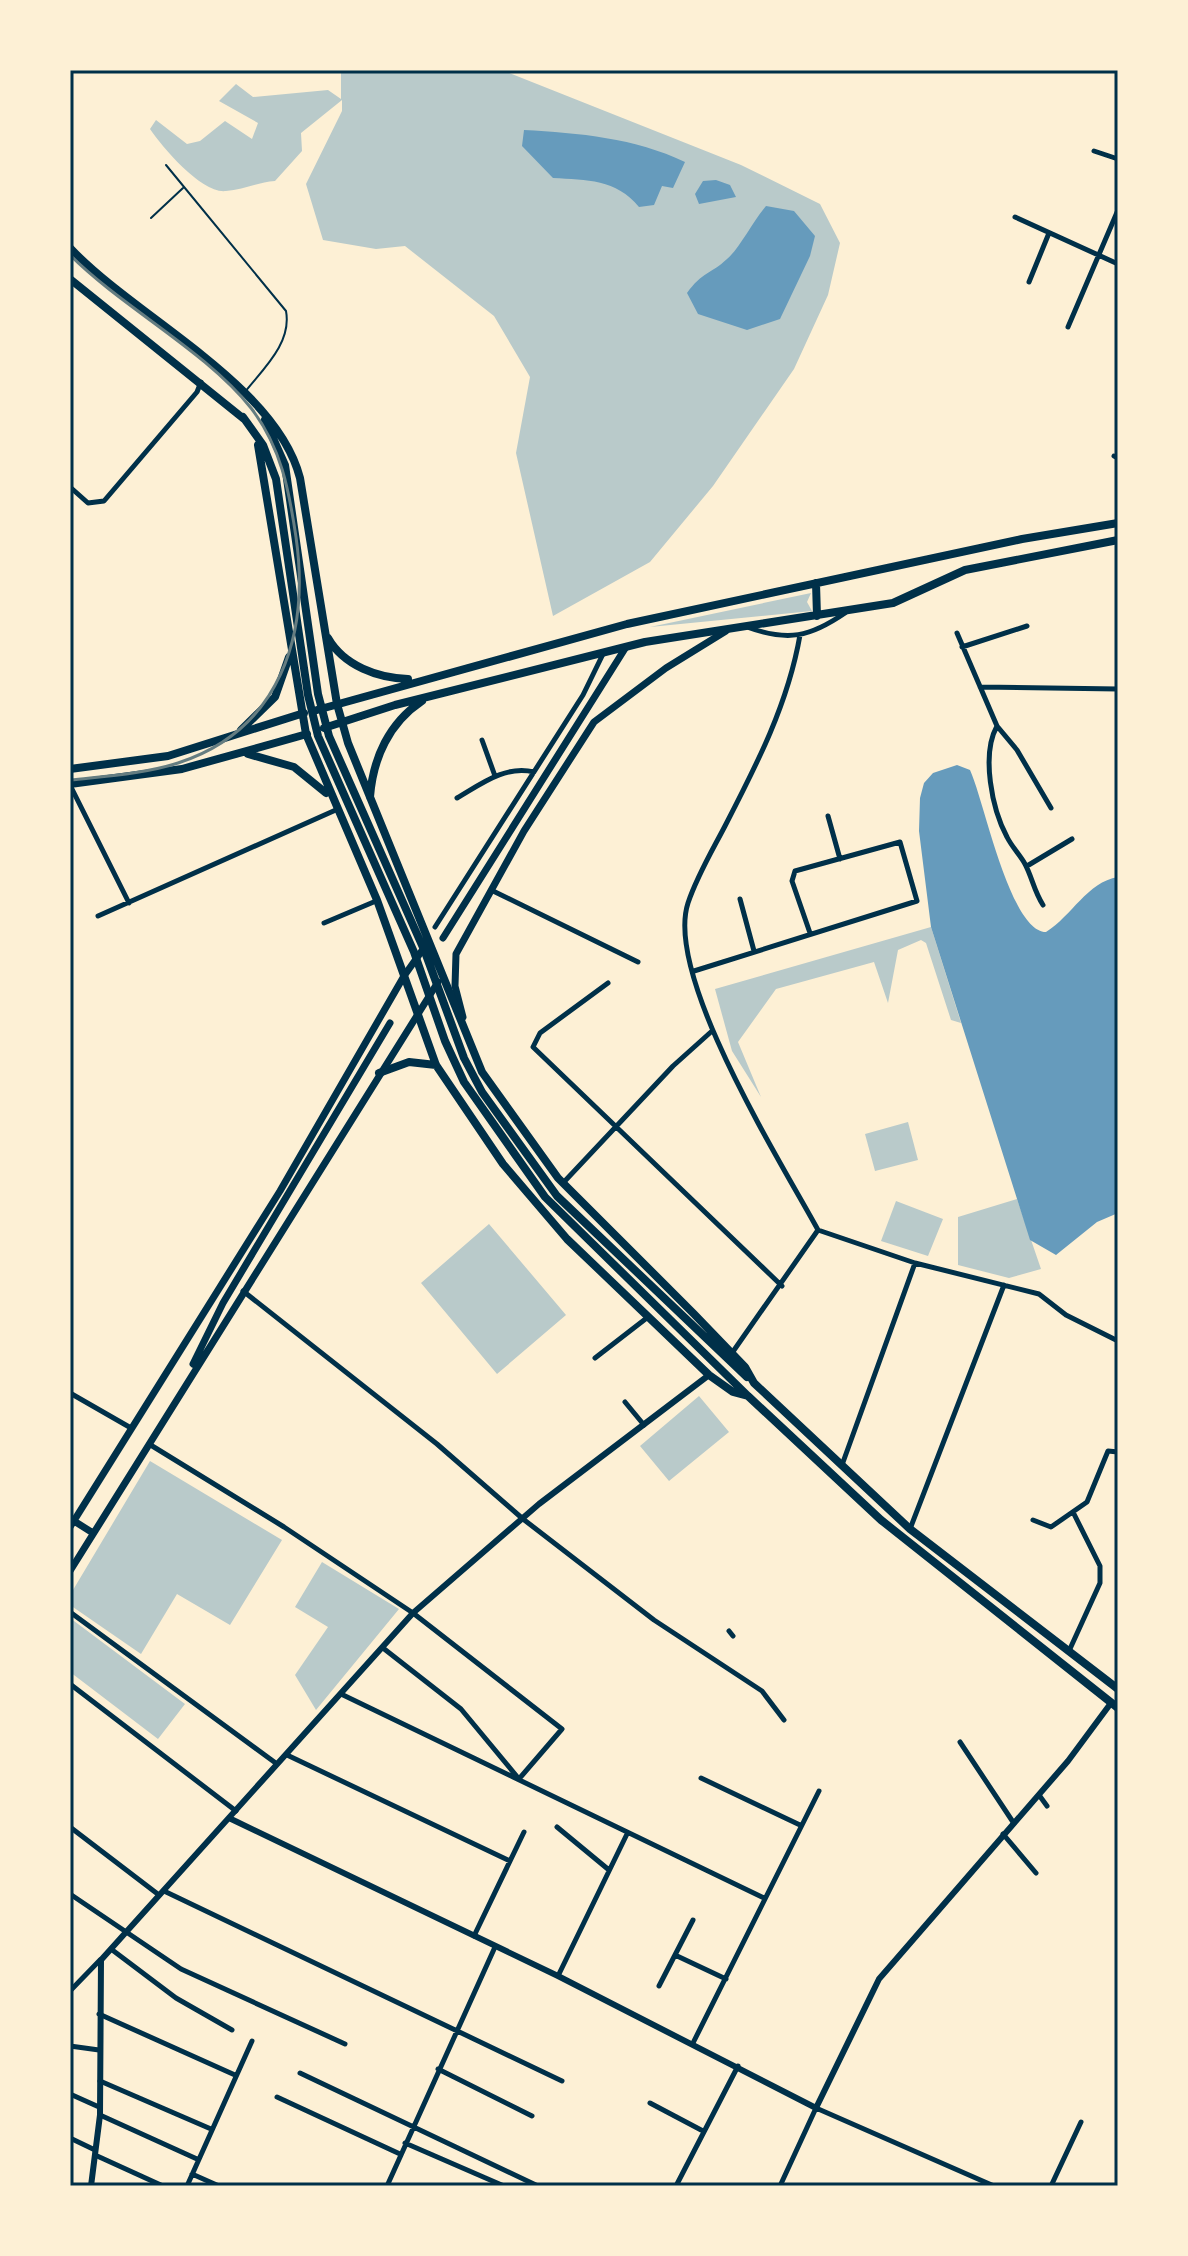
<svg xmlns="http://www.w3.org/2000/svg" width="1188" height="2256" font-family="'Exo 2',sans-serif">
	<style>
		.green { fill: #b9caca }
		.water { fill: #669bbc }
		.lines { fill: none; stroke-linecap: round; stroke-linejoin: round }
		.service { stroke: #003049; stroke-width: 2 }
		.minor { stroke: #003049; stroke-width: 5 }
		.tertiary { stroke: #003049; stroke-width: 6 }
		.secondary { stroke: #003049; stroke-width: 7 }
		.primary { stroke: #003049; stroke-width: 8 }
		.rail { stroke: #657d81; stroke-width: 3 }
		.neatline { fill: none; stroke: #003049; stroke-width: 3 }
	</style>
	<rect width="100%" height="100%" fill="#fdf0d5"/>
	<!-- green -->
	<path class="green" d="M341,70h161l239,95 79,39 20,39 -12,52 -34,74 -81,117 -63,76 -97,54 -37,-163 14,-76 -36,-61 -89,-70 -29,3 -53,-9 -17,-56 36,-73v-11l-41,33 1,18 -27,30c-17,1 -32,9 -49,10 -24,3 -63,-43 -76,-62l6,-9 31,24 13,-3 25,-20 27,18 6,-16 -39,-22 17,-17 17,13 75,-7 13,9z
		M811,593l-4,9 5,9 -162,16z
		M931,927l30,96 -10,-3 -25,-77 -5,-3 -23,10 -10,53 -14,-41 -98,27 -38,53 23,55 -29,-46 -17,-62z
		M908,1122l10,38 -43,11 -10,-37z
		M1017,1199l24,70 -32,9 -51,-13v-48z
		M896,1201l47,18 -15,37 -47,-15z
		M489,1224l77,91 -69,59 -76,-91z
		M699,1396l30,36 -60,49 -29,-35z
		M150,1461l132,79 -52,85 -53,-31 -36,60 -71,-49v-10z
		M322,1562l77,47 -83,101 -21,-35 33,-48 -33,-20z
		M70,1618l115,86 -27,35 -88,-67z"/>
	<!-- water -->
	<path class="water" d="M524,130c55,3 111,8 161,32l-12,26 -11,-2 -8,19 -15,2c-23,-28 -52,-27 -86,-29l-31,-32z
		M716,180l14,5 6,12 -37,7 -4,-10 8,-13z
		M766,206l28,5 21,25 -5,20 -30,63 -33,11 -49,-16 -11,-21c15,-21 24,-19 40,-34 12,-10 26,-38 39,-53z
		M957,765l13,5c14,30 40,162 76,162 26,-16 41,-50 72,-55v336l-21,9 -41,33 -26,-15 -99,-313 -12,-96 1,-33 4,-15 9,-10z"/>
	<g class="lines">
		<!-- service -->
		<path class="service" d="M166,165l120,146c6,32 -23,58 -41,81
			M151,218l32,-30"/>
		<!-- minor -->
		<path class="minor" d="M1094,151l24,8
			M1015,217l103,47
			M1029,282l20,-49
			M1068,327l50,-117
			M1114,456l4,2
			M70,487l18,16 16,-2 93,-109 4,-10
			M747,627c41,15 63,10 98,-14
			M957,633l40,93 20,24 34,58
			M800,635c-12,69 -43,129 -75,191 -13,25 -28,50 -37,77 -24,73 93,259 130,327l97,33 124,31 27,21 52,26
			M962,647l65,-21
			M980,687l138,2
			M997,726c-16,29 -5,83 10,111 5,10 13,18 18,27 7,13 9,27 18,41
			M482,740l13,36
			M70,785l59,118
			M457,798c24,-14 48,-33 77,-26
			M828,816l12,43
			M1027,866l45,-27
			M491,890l147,72
			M740,899l14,52
			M98,916l240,-107
			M324,923l52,-22
			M435,927l148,-232 21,-43
			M694,971l223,-70 -17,-59 -105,29 -3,10 18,52
			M608,983l-68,50 -7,14 249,239
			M563,1183l110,-117 39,-35
			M243,1291l194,153 86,75 131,101 108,71 22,29
			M732,1353l86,-123
			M595,1358l53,-41
			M70,1393l61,35
			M625,1402l19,23
			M149,1444l135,83 129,86 149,116 -43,50 -58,-70 -78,-61
			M842,1465l73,-202
			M1033,1520l18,7 36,-25 21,-51 10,1
			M910,1529l94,-244
			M70,1612l207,152
			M729,1631l4,5
			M1069,1651l31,-68v-17l-27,-54
			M70,1684l166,127
			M341,1694l423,204
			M960,1742l53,80
			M287,1755l223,106
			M701,1778l99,47
			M1039,1795l8,11
			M70,1827l89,68
			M557,1827l52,43
			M1003,1834l33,39
			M164,1891l398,190
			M70,1894l111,75 164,75
			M474,1936l50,-104
			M111,1949l65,49 56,32
			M675,1955l51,24
			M558,1976l69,-142
			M659,1986l34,-66
			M70,1991l30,-31
			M99,2014l136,61
			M693,2043l126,-252
			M70,2046l29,4
			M438,2069l94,47
			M300,2073l238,113
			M100,2081l111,48
			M70,2094l29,13
			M277,2097l123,57
			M650,2103l53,28
			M100,2115l97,44
			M70,2138l25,12
			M405,2143l99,43
			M95,2155l68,31
			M192,2174l27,12
			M187,2186l65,-145
			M387,2186l108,-239
			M676,2186l62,-120
			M780,2186l36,-78 178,78
			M1051,2186l30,-64"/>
		<!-- tertiary -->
		<path class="tertiary" d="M229,1818l329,158 258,132 63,-129 189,-218 43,-58
			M91,2186l9,-71 1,-155 312,-347 126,-109 170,-129"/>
		<!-- secondary -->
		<path class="secondary" d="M443,938l183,-291
			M463,1017l-8,-31 1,-32 68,-123 70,-109 72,-54 60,-37
			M193,1364l30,-61 167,-280
			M74,1521l19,12
			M70,1527l210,-336 124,-215 22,-31
			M70,1571l368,-589"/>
		<!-- primary -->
		<path class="primary" d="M70,248c66,70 206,136 230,230l37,226 11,39 134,329 76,106 136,136 51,53 9,16 156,146 208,160
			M70,279l174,140
			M243,417l20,28 13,34 32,216 10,41 96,216 31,89 19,41 81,115 203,199 133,124 237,188
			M265,420l20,45 33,229 11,42 96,216 39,106 18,34 75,104 190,181
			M258,445l48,289 71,166 59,165 67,99 64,75 142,136 24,17 15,4
			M816,583l1,33
			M328,638c16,28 50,40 80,41
			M317,710l310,-86 395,-85 96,-16
			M324,728l71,-23 250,-63 248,-39 72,-33 153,-30
			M241,730l34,-33 14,-40
			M248,754l46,13 32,26
			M70,769l98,-13 136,-43
			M70,784l112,-15 125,-35
			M370,797c3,-39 19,-74 52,-96
			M379,1073l30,-11 27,3"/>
		<!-- rail -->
		<path class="rail" d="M70,255c53,53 136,96 181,153 30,39 38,82 45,129 14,98 -16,193 -118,226 -35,11 -72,13 -108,17"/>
	</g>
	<!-- border -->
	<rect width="1188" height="2256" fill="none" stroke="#fdf0d5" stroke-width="144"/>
	<rect x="72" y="72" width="1044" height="2112" class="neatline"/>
</svg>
